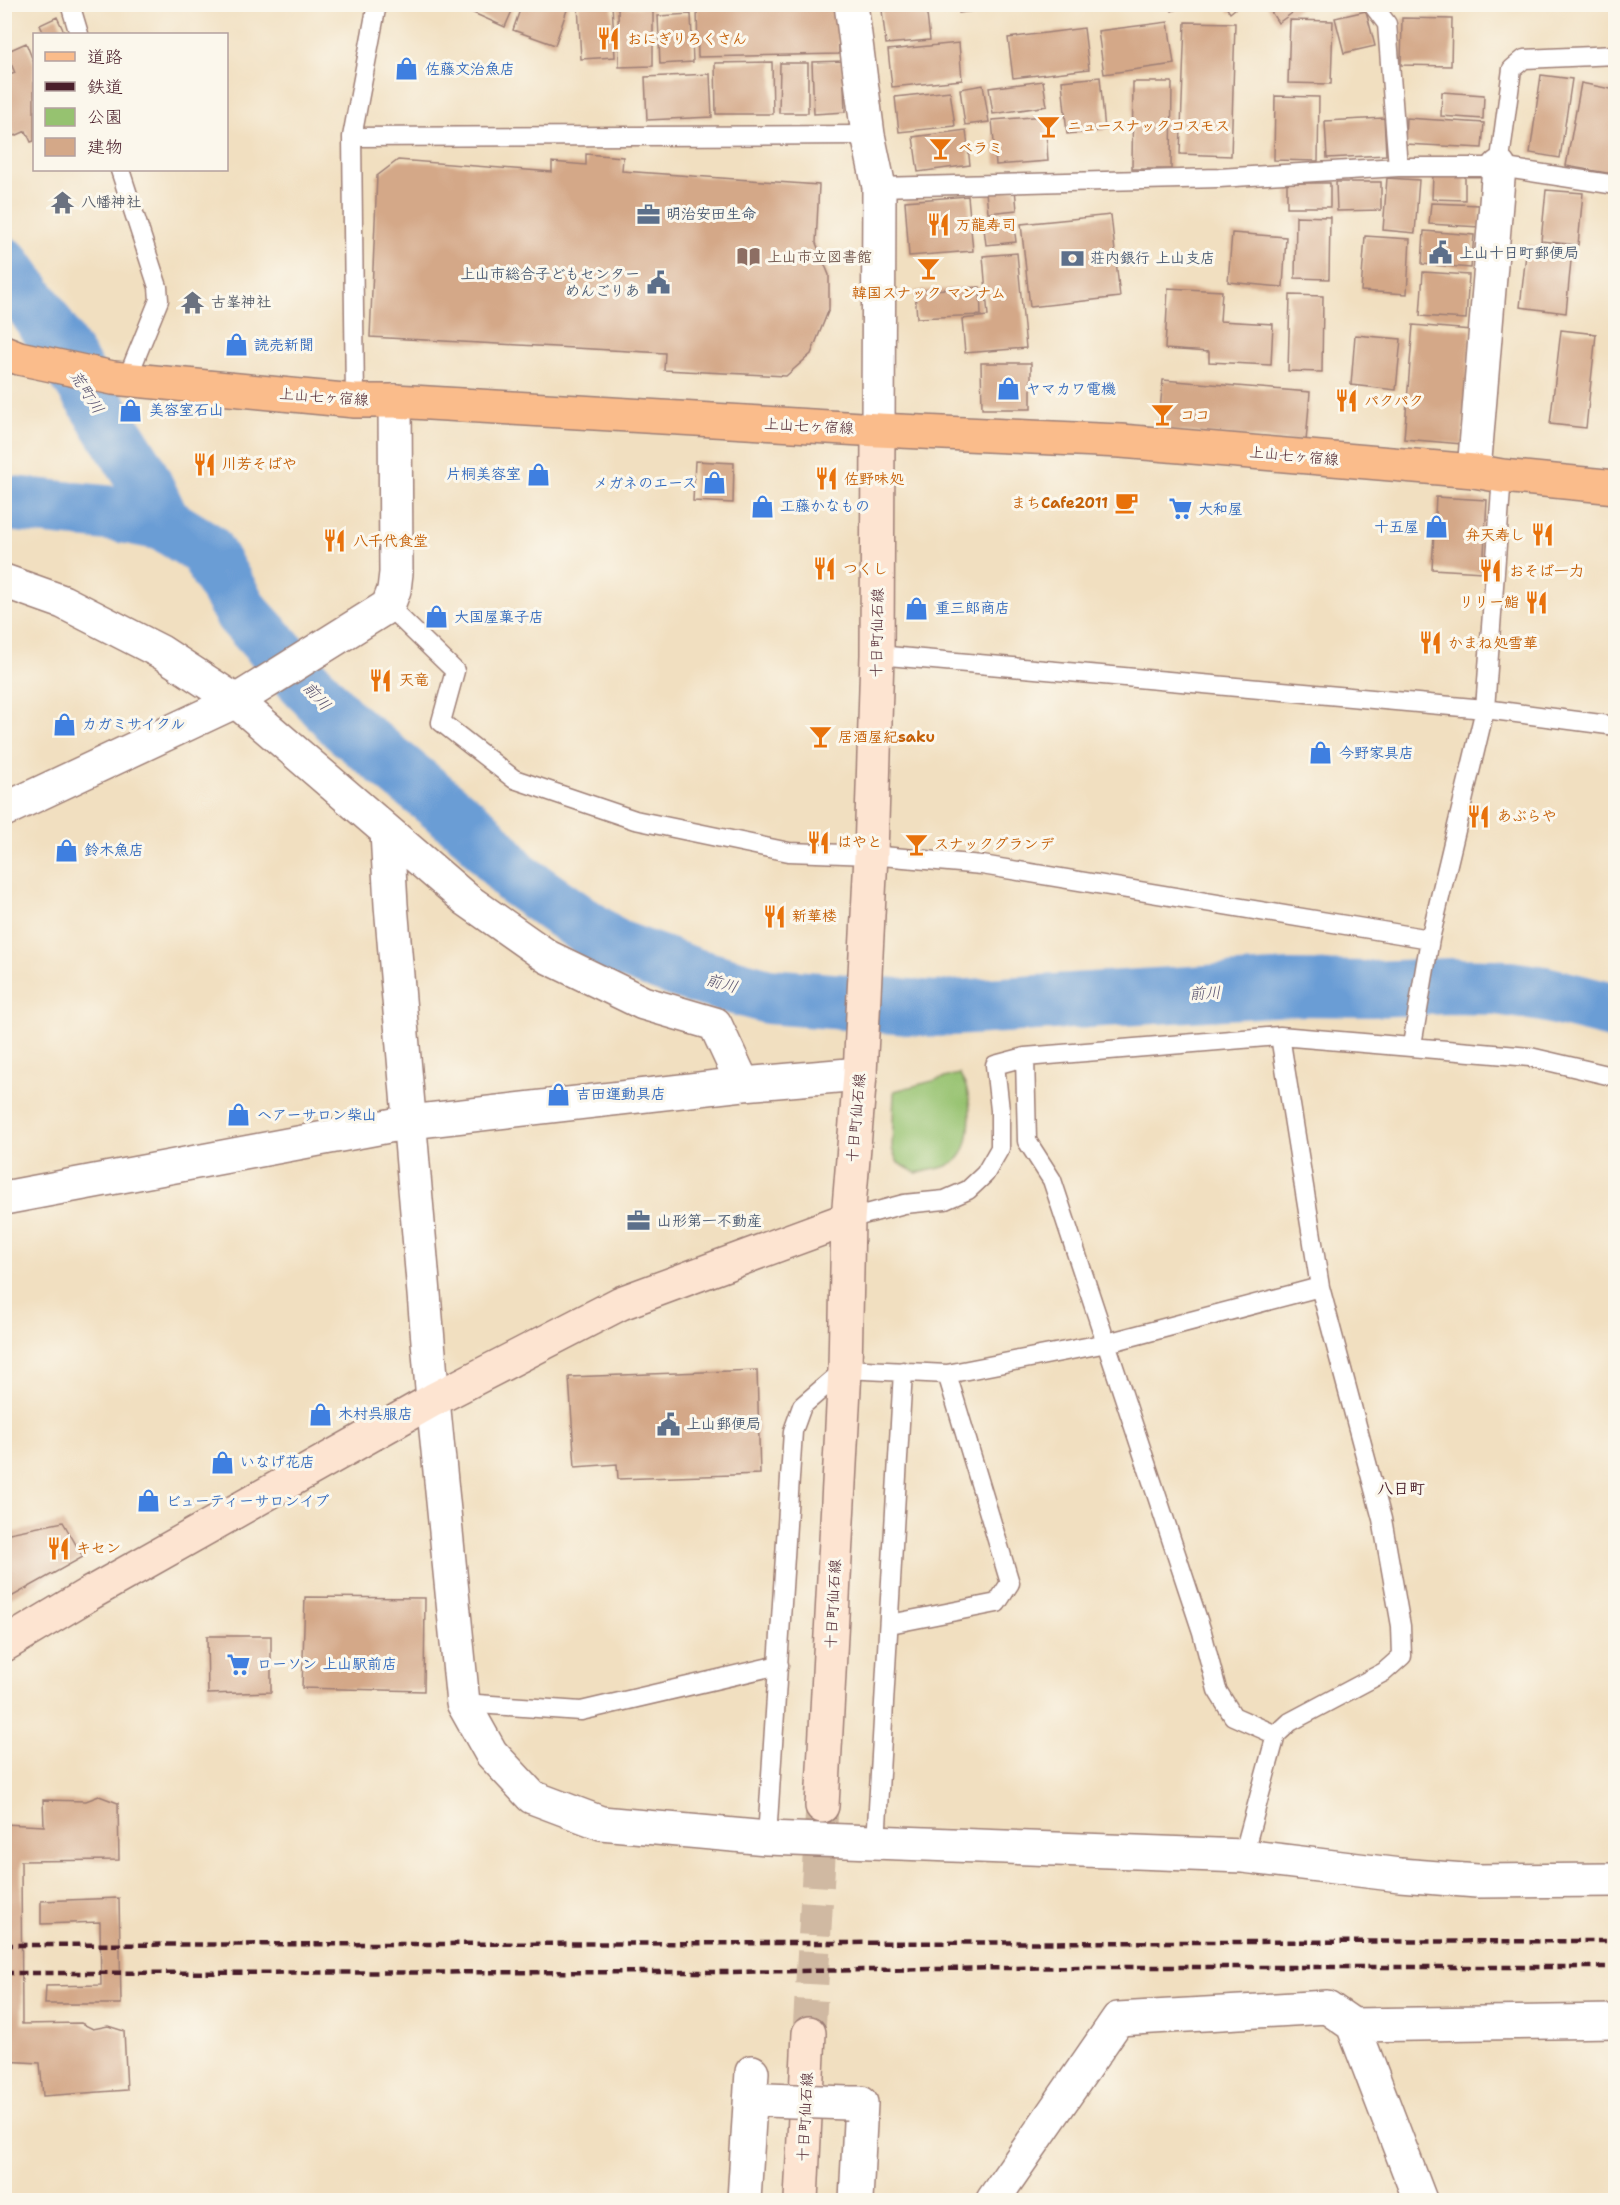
<svg xmlns="http://www.w3.org/2000/svg" width="1620" height="2205" font-family="'Shantell Sans','Klee One',sans-serif">
	<style>
		.green { fill: #96c270; stroke: #70704e; stroke-width: 1.5 }
		.lines { fill: none; stroke-linecap: round; stroke-linejoin: round }
		.river { stroke: #6b9dd5; stroke-width: 56 }
		.building { fill: #d4a888 }
		.secondary-tunnel { stroke: #d0b9a2; stroke-width: 33; stroke-dasharray: 33 16; stroke-linecap: butt }
		.lane-casing { stroke: #9e7f76; stroke-width: 21 }
		.street-casing { stroke: #9e7f76; stroke-width: 36 }
		.secondary-casing { stroke: #9e7f76; stroke-width: 36 }
		.primary-casing { stroke: #9e7f76; stroke-width: 36 }
		.lane { stroke: #fff; stroke-width: 18 }
		.street { stroke: #fff; stroke-width: 33 }
		.secondary { stroke: #fde4d1; stroke-width: 33 }
		.primary { stroke: #fabc8b; stroke-width: 33 }
		.rail { stroke: #4a1f2b; stroke-width: 4.5; stroke-dasharray: 9 4.5; stroke-linecap: butt }
		.street-bridge-casing { stroke: #9e7f76; stroke-width: 36; stroke-linecap: butt }
		.street-bridge { stroke: #fff; stroke-width: 33 }
		.labels { text-anchor: middle; dominant-baseline: central; stroke-width: 6; stroke-linejoin: round; paint-order: stroke }
		.food-label { font-size: 15px; font-weight: bold; fill: #c56008; stroke: #fbf7ec; text-anchor: start }
		.shop-label { font-size: 15px; font-weight: bold; fill: #366cbe; stroke: #fbf7ec; text-anchor: start }
		.worship-label { font-size: 15px; font-weight: bold; fill: #5b616d; stroke: #fbf7ec; text-anchor: start }
		.service-label { font-size: 15px; font-weight: bold; fill: #4e5e75; stroke: #fbf7ec; text-anchor: start }
		.education-label { font-size: 15px; font-weight: bold; fill: #785e54; stroke: #fbf7ec; text-anchor: start }
		.street-label { font-size: 15px; fill: #4a1f2b; stroke: #fbf7ec }
		.water-label { font-size: 16px; font-style: italic; fill: #57516f; stroke: #fbf7ec }
		.neighbourhood-label { font-size: 16px; font-weight: bold; fill: #4a1f2b; stroke: #fbf7ec }
	</style>
	<rect width="100%" height="100%" fill="#fbf7ec"/>
	<filter id="ink" filterUnits="userSpaceOnUse"><feTurbulence type="fractalNoise" baseFrequency=".0167" numOctaves="2"/><feDisplacementMap in="SourceGraphic" scale="12" xChannelSelector="R" yChannelSelector="G"/><feConvolveMatrix kernelMatrix="1 2 1 2 8 2 1 2 1" color-interpolation-filters="sRGB"/></filter>
	<filter id="wash" filterUnits="userSpaceOnUse"><feTurbulence type="fractalNoise" baseFrequency=".008" numOctaves="4" result="noise"/><feDisplacementMap in="SourceGraphic" scale="24" xChannelSelector="R" yChannelSelector="G"/><feGaussianBlur stdDeviation="1.35" result="paint"/><feColorMatrix in="noise" values="0 0 0 0 0 0 0 0 0 0 0 0 0 0 0 0 0 1.4 0 .05"/><feComposite in="paint" operator="in"/></filter>
	<g filter="url(#wash)">
		<rect width="100%" height="100%" fill="#f1dfc0"/>
		<!-- green -->
		<path class="green" d="M959,1074c3,5 7,11 8,16 5,17 4,55 -8,68 -10,11 -30,12 -43,15l-18,-10 -6,-14 2,-58z"/>
		<g class="lines">
			<!-- river -->
			<path class="river" d="M4,265l32,44 101,159 26,55
				M4,503l113,11 46,9 42,26 37,64 102,112 132,108 41,46 98,68 80,29 73,20 167,13 356,-21 80,1 79,-3 46,1 48,7 72,18"/>
		</g>
		<g id="blocks">
			<!-- building -->
			<path class="building" d="M453,4h62l-10,23z
				M522,4h47l-14,41 -42,-15z
				M612,4l3,53 -34,2 -3,-54z
				M957,4h55v2l-53,7z
				M1169,4h18l-15,7z
				M1224,4h17l-11,9z
				M1266,4h39l-27,19z
				M838,5l1,49 -141,3 -1,-49z
				M926,6l4,34 -44,4 -4,-34z
				M653,7v59l-34,1 -1,-59z
				M1366,11l9,35 -31,7 -9,-35z
				M691,14l2,48 -33,2 -2,-48z
				M57,17l8,17h-21l-4,-9z
				M1402,18l50,1 -1,47 -50,-1z
				M1290,20l43,1 -2,63 -43,-1z
				M1168,22l6,42 -70,10 -6,-43z
				M1185,22l50,1 -4,133 -51,-2z
				M1084,28l5,41 -76,9 -5,-40z
				M26,43l8,20v78l-3,1 -5,-11 -11,5 -7,-15 -4,1v-45l11,-4 -9,-21z
				M959,43l3,37 -70,7 -4,-37z
				M843,61l2,51 -31,2 -2,-52z
				M772,62l1,52h-57l-1,-51z
				M780,63h28v50h-29z
				M710,74l2,43 -65,3 -2,-43z
				M1541,75l31,4 -12,79 -30,-5z
				M1100,77l5,53 -38,4 -5,-53z
				M1043,81l4,25 -54,8 -4,-26z
				M1133,82h39l-1,87h-39z
				M1581,83l35,7v70l-3,14 -47,-8z
				M983,85l6,37 -24,3 -5,-36z
				M950,91l5,35 -56,6 -4,-35z
				M1442,92l42,3 -1,24 -42,-3z
				M1275,96l44,1 -1,64 -44,-1z
				M1045,116l3,45 -52,4 -4,-45z
				M1384,118l2,37 -59,3 -2,-37z
				M1406,118l78,5 -2,25 -77,-4z
				M966,130l4,35 -52,7 -5,-35z
				M586,154l37,3 -1,14 197,14 -3,58 13,32v34l-18,45 -25,22 -122,-6 1,-17 -295,-16 7,-161 21,-16 154,12v-10l34,3z
				M1433,175l32,1v24l-33,-1z
				M1387,178l32,2 -4,53 -32,-3z
				M1336,182h45v28l-44,1z
				M1287,183h43v24h-43z
				M1015,189l2,21 -29,3 -2,-21z
				M1546,190l37,3 -5,52 -37,-4z
				M968,196l5,55 -64,5 -4,-55z
				M1431,203l49,2v22l-51,-3z
				M1111,215l9,82 -90,10 -9,-83z
				M1296,216l34,1 -1,62 -34,-1z
				M1013,217l3,25 -30,3 -3,-25z
				M1424,231l50,4 -3,33 -49,-4z
				M1232,233l54,4 -3,50 -55,-5z
				M1365,236l45,3 -3,55 -46,-3z
				M1527,245l45,5 -6,63 -46,-6z
				M1017,253l9,95 -61,5 -3,-34 26,-3 -5,-60z
				M1423,272l46,3 -3,44 -46,-3z
				M980,287l1,28 -64,3 -2,-27z
				M1168,288l54,3 -2,30 53,3 -2,41 -62,-3v-10l-44,-3z
				M1290,295l33,1 -1,76 -34,-1z
				M1413,325l58,5 -9,114 -58,-5z
				M1561,330l35,4 -10,94 -36,-4z
				M1355,335l46,4 -5,51 -45,-5z
				M981,363h50v46h-49z
				M1163,380l147,12 -4,50 -148,-12z
				M695,461l39,2 -1,40 -40,-2z
				M1436,497l51,3 -4,72 -51,-3z
				M757,1370l3,104 -142,5 -1,-15 -42,3 -6,-90z
				M63,1522l20,35 -79,44v-67z
				M305,1597l120,1 -1,93 -122,-3z
				M207,1636h64v56l-63,2z
				M99,1796l19,7 1,57 -98,1 1,163 59,-1 12,6 15,-3 16,5 3,59 -84,6 -3,-33 -36,-2v-237l40,2 -1,-26 43,1z
				M119,1898l2,106h-76l1,-18 55,-1 -1,-63 -59,2v-23z"/>
		</g>
	</g>
	<g filter="url(#ink)">
		<use href="#blocks" fill-opacity="0" stroke="#9e7f76" stroke-width="1.5"/>
		<g class="lines">
			<!-- secondary-tunnel -->
			<path class="secondary-tunnel" d="M809,2033l13,-227"/>
			<defs>
				<path id="lane" d="M70,4l9,30
					M1372,4l15,20 11,143
					M352,137l516,-2
					M1499,167l13,-98 12,-10 92,-4
					M120,170l38,117 1,13 -32,79
					M879,187l340,-9 179,-11h101l117,18
					M355,401l-3,-264 25,-133
					M388,606l67,65 -14,51 73,57 121,41 154,32 82,3 111,10 448,74
					M877,655l608,54 131,17
					M1412,1045l18,-106 55,-230 17,-233
					M1025,1057l2,84 25,39 150,452 15,58 16,26 43,19
					M848,1219l56,-15 41,-4 23,-10 17,-16 15,-26v-38l-5,-45 30,-8 255,-21 250,21 86,20
					M890,1624l107,-21 13,-20 -63,-209
					M463,1703l118,8 198,-46
					M767,1838l26,-407 9,-25 43,-37 102,5 160,-31 213,-56
					M876,1843l27,-472
					M1243,1856l33,-121 14,-13 94,-50 18,-16 -1,-30 -19,-107 -62,-232 -40,-251"/>
				<path id="street" d="M851,4l17,131 11,52 -1,243
					M1474,471l25,-304
					M4,581l59,21 98,50 75,49 231,199 81,57 95,46 72,21 28,60 -333,38 -406,76
					M4,810l232,-109 152,-95 6,-16 2,-17 -1,-172
					M387,832l4,73 42,495 30,303 28,50 41,44 69,26 166,15 476,18 157,19 77,6 139,-1
					M743,1084l117,-10
					M1353,2025l67,175
					M847,2103h14l-5,97
					M744,2200l8,-128
					M993,2200l125,-181 209,-12 26,18 263,-4"/>
				<path id="secondary" d="M4,1645l85,-51 344,-194 188,-97 227,-84
					M822,1806l23,-437 3,-150 12,-145 11,-219 6,-200 1,-225
					M801,2200l8,-167"/>
				<path id="primary" d="M4,352l15,6 94,20 242,23h40l483,29 243,11 353,30 28,5 114,11"/>
			</defs>
			<!-- lane casing -->
			<use href="#lane" class="lane-casing"/>
			<!-- street casing -->
			<use href="#street" class="street-casing"/>
			<!-- secondary casing -->
			<use href="#secondary" class="secondary-casing"/>
			<!-- primary casing -->
			<use href="#primary" class="primary-casing"/>
			<!-- lane -->
			<use href="#lane" class="lane"/>
			<!-- street -->
			<use href="#street" class="street"/>
			<!-- secondary -->
			<use href="#secondary" class="secondary"/>
			<!-- primary -->
			<use href="#primary" class="primary"/>
			<!-- rail -->
			<path class="rail" d="M4,1945l1612,-4
				M4,1973l723,-1 354,-5h535"/>
			<defs>
				<path id="street-bridge" d="M767,2100l80,3"/>
			</defs>
			<!-- street-bridge casing -->
			<use href="#street-bridge" class="street-bridge-casing"/>
			<!-- street-bridge -->
			<use href="#street-bridge" class="street-bridge"/>
		</g>
	</g>
	<!-- icons -->
	<defs>
		<symbol id="restaurant-bare" viewBox="-9 -9 18 18"><path d="M-5-6h1v4h1v-4h1v4h1v-4h1v5L-1.5 .5V6h-2V.5L-5-1ZM5-6V6H3V1.5H1.5Q1.5-4 5-6Z" fill="#e8710a" stroke="#fbf7ec" stroke-width="2.5" paint-order="stroke"/></symbol>
		<symbol id="shop-bare" viewBox="-9 -9 18 18"><path d="M-5-2.5h2.3a2.7 3.5 0 0 1 5.4 0H5L5.5 6h-11ZM-1.5-2.5h3a1.5 2.3 0 0 0-3 0Z" fill="#3f7fe0" stroke="#fbf7ec" stroke-width="2.5" paint-order="stroke"/></symbol>
		<symbol id="bar-bare" viewBox="-9 -9 18 18"><path d="M-6-5H6L.8 .8V4.5H3.5V6h-7V4.5H-.8V.8Z" fill="#e8710a" stroke="#fbf7ec" stroke-width="2.5" paint-order="stroke"/></symbol>
		<symbol id="temple-bare" viewBox="-9 -9 18 18"><path d="M0-6L5-2H3V0L6.5 2.5H4V6H1.5V3h-3V6H-4V2.5H-6.5L-3 0V-2H-5Z" fill="#6b7280" stroke="#fbf7ec" stroke-width="2.5" paint-order="stroke"/></symbol>
		<symbol id="office-bare" viewBox="-9 -9 18 18"><path d="M-6-3h4V-5.5h4V-3h4V5H-6ZM-1-4.5V-3h2v-1.5ZM-6 0V1H6V0Z" fill="#5c6f8a" stroke="#fbf7ec" stroke-width="2.5" paint-order="stroke"/></symbol>
		<symbol id="civic-bare" viewBox="-9 -9 18 18"><path d="M-.6-6.5H3V-4.5H.6V-3L4-1V1h2V6H-6V1h2V-1L-.6-3ZM-1.2 2.5V6h2.4V2.5Z" fill="#5c6f8a" stroke="#fbf7ec" stroke-width="2.5" paint-order="stroke"/></symbol>
		<symbol id="library-bare" viewBox="-9 -9 18 18"><path d="M-6-4Q-3-5.5-.7-3.5V5Q-3 3-6 4ZM6-4Q3-5.5 .7-3.5V5Q3 3 6 4Z" fill="#8d6e63" stroke="#fbf7ec" stroke-width="2.5" paint-order="stroke"/></symbol>
		<symbol id="bank-bare" viewBox="-9 -9 18 18"><path d="M-6-4H6V4H-6ZM0-2.3a2.3 2.3 0 1 0 0 4.6a2.3 2.3 0 1 0 0-4.6Z" fill="#5c6f8a" stroke="#fbf7ec" stroke-width="2.5" paint-order="stroke"/></symbol>
		<symbol id="cafe-bare" viewBox="-9 -9 18 18"><path d="M-5.5-4.5H6V0H3Q3 3.5 0 3.5H-2.5Q-5.5 3.5-5.5 0ZM3-3.2v2h1.7v-2ZM-6 4.5H4V6H-6Z" fill="#e8710a" stroke="#fbf7ec" stroke-width="2.5" paint-order="stroke"/></symbol>
		<symbol id="supermarket-bare" viewBox="-9 -9 18 18"><path d="M-6-5.5h2.5l.6 2H6L4.5 2H-2.5L-4.4-4H-6ZM-1.5 3.2a1.3 1.3 0 1 0 .1 0ZM3 3.2a1.3 1.3 0 1 0 .1 0Z" fill="#3f7fe0" stroke="#fbf7ec" stroke-width="2.5" paint-order="stroke"/></symbol>
	</defs>
	<g fill-rule="evenodd">
		<use href="#restaurant-bare" x="592" y="22" width="33" height="33"/>
		<use href="#shop-bare" x="390" y="52" width="33" height="33"/>
		<use href="#bar-bare" x="1032" y="110" width="33" height="33"/>
		<use href="#bar-bare" x="924" y="132" width="33" height="33"/>
		<use href="#temple-bare" x="46" y="186" width="33" height="33"/>
		<use href="#office-bare" x="632" y="198" width="33" height="33"/>
		<use href="#restaurant-bare" x="922" y="208" width="33" height="33"/>
		<use href="#civic-bare" x="1424" y="236" width="33" height="33"/>
		<use href="#library-bare" x="732" y="240" width="33" height="33"/>
		<use href="#bank-bare" x="1056" y="242" width="33" height="33"/>
		<use href="#bar-bare" x="912" y="252" width="33" height="33"/>
		<use href="#civic-bare" x="642" y="266" width="33" height="33"/>
		<use href="#temple-bare" x="176" y="286" width="33" height="33"/>
		<use href="#shop-bare" x="220" y="328" width="33" height="33"/>
		<use href="#shop-bare" x="992" y="372" width="33" height="33"/>
		<use href="#restaurant-bare" x="1330" y="384" width="33" height="33"/>
		<use href="#shop-bare" x="114" y="394" width="33" height="33"/>
		<use href="#bar-bare" x="1146" y="398" width="33" height="33"/>
		<use href="#restaurant-bare" x="188" y="448" width="33" height="33"/>
		<use href="#shop-bare" x="522" y="458" width="33" height="33"/>
		<use href="#restaurant-bare" x="810" y="462" width="33" height="33"/>
		<use href="#shop-bare" x="698" y="466" width="33" height="33"/>
		<use href="#cafe-bare" x="1110" y="486" width="33" height="33"/>
		<use href="#shop-bare" x="746" y="490" width="33" height="33"/>
		<use href="#supermarket-bare" x="1164" y="492" width="33" height="33"/>
		<use href="#shop-bare" x="1420" y="510" width="33" height="33"/>
		<use href="#restaurant-bare" x="1526" y="518" width="33" height="33"/>
		<use href="#restaurant-bare" x="318" y="524" width="33" height="33"/>
		<use href="#restaurant-bare" x="808" y="552" width="33" height="33"/>
		<use href="#restaurant-bare" x="1474" y="554" width="33" height="33"/>
		<use href="#restaurant-bare" x="1520" y="586" width="33" height="33"/>
		<use href="#shop-bare" x="900" y="592" width="33" height="33"/>
		<use href="#shop-bare" x="420" y="600" width="33" height="33"/>
		<use href="#restaurant-bare" x="1414" y="626" width="33" height="33"/>
		<use href="#restaurant-bare" x="364" y="664" width="33" height="33"/>
		<use href="#shop-bare" x="48" y="708" width="33" height="33"/>
		<use href="#bar-bare" x="804" y="720" width="33" height="33"/>
		<use href="#shop-bare" x="1304" y="736" width="33" height="33"/>
		<use href="#restaurant-bare" x="1462" y="800" width="33" height="33"/>
		<use href="#restaurant-bare" x="802" y="826" width="33" height="33"/>
		<use href="#bar-bare" x="900" y="828" width="33" height="33"/>
		<use href="#shop-bare" x="50" y="834" width="33" height="33"/>
		<use href="#restaurant-bare" x="758" y="900" width="33" height="33"/>
		<use href="#shop-bare" x="542" y="1078" width="33" height="33"/>
		<use href="#shop-bare" x="222" y="1098" width="33" height="33"/>
		<use href="#office-bare" x="622" y="1204" width="33" height="33"/>
		<use href="#shop-bare" x="304" y="1398" width="33" height="33"/>
		<use href="#civic-bare" x="652" y="1408" width="33" height="33"/>
		<use href="#shop-bare" x="206" y="1446" width="33" height="33"/>
		<use href="#shop-bare" x="132" y="1484" width="33" height="33"/>
		<use href="#restaurant-bare" x="42" y="1532" width="33" height="33"/>
		<use href="#supermarket-bare" x="222" y="1648" width="33" height="33"/>
	</g>
	<g class="labels">
		<!-- food labels -->
		<g class="food-label">
			<text x="627" y="39">おにぎりろくさん</text>
			<text x="1067" y="126">ニュースナックコスモス</text>
			<text x="958" y="148">ベラミ</text>
			<text x="956" y="225">万龍寿司</text>
			<text x="929" y="293" text-anchor="middle">韓国スナック マンナム</text>
			<text x="1364" y="401">パクパク</text>
			<text x="1180" y="415">ココ</text>
			<text x="222" y="464">川芳そばや</text>
			<text x="844" y="479">佐野味処</text>
			<text x="1108" y="503" text-anchor="end">まちCafe2011</text>
			<text x="1525" y="535" text-anchor="end">弁天寿し</text>
			<text x="353" y="541">八千代食堂</text>
			<text x="843" y="569">つくし</text>
			<text x="1509" y="571">おそば一力</text>
			<text x="1519" y="602" text-anchor="end">リリー鮨</text>
			<text x="1448" y="643">かまね処雪華</text>
			<text x="399" y="680">天竜</text>
			<text x="838" y="737">居酒屋紀saku</text>
			<text x="1497" y="816">あぶらや</text>
			<text x="837" y="842">はやと</text>
			<text x="934" y="844">スナックグランデ</text>
			<text x="792" y="916">新華楼</text>
			<text x="76" y="1548">キセン</text>
		</g>
		<!-- shop labels -->
		<g class="shop-label">
			<text x="425" y="69">佐藤文治魚店</text>
			<text x="254" y="345">読売新聞</text>
			<text x="1026" y="389">ヤマカワ電機</text>
			<text x="149" y="410">美容室石山</text>
			<text x="521" y="474" text-anchor="end">片桐美容室</text>
			<text x="697" y="483" text-anchor="end">メガネのエース</text>
			<text x="780" y="506">工藤かなもの</text>
			<text x="1198" y="509">大和屋</text>
			<text x="1419" y="527" text-anchor="end">十五屋</text>
			<text x="935" y="608">重三郎商店</text>
			<text x="454" y="617">大国屋菓子店</text>
			<text x="82" y="724">カガミサイクル</text>
			<text x="1339" y="753">今野家具店</text>
			<text x="84" y="850">鈴木魚店</text>
			<text x="576" y="1094">吉田運動具店</text>
			<text x="257" y="1115">ヘアーサロン柴山</text>
			<text x="338" y="1414">木村呉服店</text>
			<text x="240" y="1462">いなげ花店</text>
			<text x="166" y="1501">ビューティーサロンイブ</text>
			<text x="257" y="1664">ローソン 上山駅前店</text>
		</g>
		<!-- worship labels -->
		<g class="worship-label">
			<text x="81" y="202">八幡神社</text>
			<text x="211" y="302">古峯神社</text>
		</g>
		<!-- service labels -->
		<g class="service-label">
			<text x="666" y="214">明治安田生命</text>
			<text x="1459" y="253">上山十日町郵便局</text>
			<text x="1090" y="258">荘内銀行 上山支店</text>
			<text x="640" y="274" text-anchor="end">上山市総合子どもセンター<tspan x="640" dy="17">めんごりあ</tspan></text>
			<text x="657" y="1221">山形第一不動産</text>
			<text x="686" y="1424">上山郵便局</text>
		</g>
		<!-- education labels -->
		<g class="education-label">
			<text x="767" y="257">上山市立図書館</text>
		</g>
		<!-- street labels -->
		<g class="street-label">
			<text transform="translate(324 397) rotate(4)">上山七ヶ宿線</text>
			<text transform="translate(809 426) rotate(3)">上山七ヶ宿線</text>
			<text transform="translate(1294 456) rotate(5)">上山七ヶ宿線</text>
			<text transform="translate(877 633) rotate(-89)">十日町仙石線</text>
			<text transform="translate(856 1118) rotate(-85)">十日町仙石線</text>
			<text transform="translate(833 1604) rotate(-87)">十日町仙石線</text>
			<text transform="translate(805 2117) rotate(-87)">十日町仙石線</text>
		</g>
		<!-- water labels -->
		<g class="water-label">
			<text transform="translate(87 392) rotate(57)">荒町川</text>
			<text transform="translate(317 696) rotate(48)">前川</text>
			<text transform="translate(722 983) rotate(16)">前川</text>
			<text transform="translate(1205 993) rotate(-3)">前川</text>
		</g>
		<!-- neighbourhood labels -->
		<g class="neighbourhood-label">
			<text x="1401" y="1488">八日町</text>
		</g>
	</g>
	<!-- margin -->
	<rect width="1620" height="2205" fill="none" stroke="#fbf7ec" stroke-width="24"/>
	<!-- legend -->
	<rect x="33" y="33" width="195" height="138" fill="#fbf7ec" stroke="#b4a19f" stroke-width="1.5"/>
	<rect x="45" y="52" width="30" height="9" fill="#fabc8b" stroke="#b4a19f" stroke-width="1.5"/>
	<text x="87" y="63" font-size="18" fill="#4a1f2b">道路</text>
	<rect x="45" y="82" width="30" height="9" fill="#4a1f2b" stroke="#b4a19f" stroke-width="1.5"/>
	<text x="87" y="93" font-size="18" fill="#4a1f2b">鉄道</text>
	<rect x="45" y="108" width="30" height="18" fill="#96c270" stroke="#b4a19f" stroke-width="1.5"/>
	<text x="87" y="123" font-size="18" fill="#4a1f2b">公園</text>
	<rect x="45" y="138" width="30" height="18" fill="#d4a888" stroke="#b4a19f" stroke-width="1.5"/>
	<text x="87" y="153" font-size="18" fill="#4a1f2b">建物</text>
</svg>
